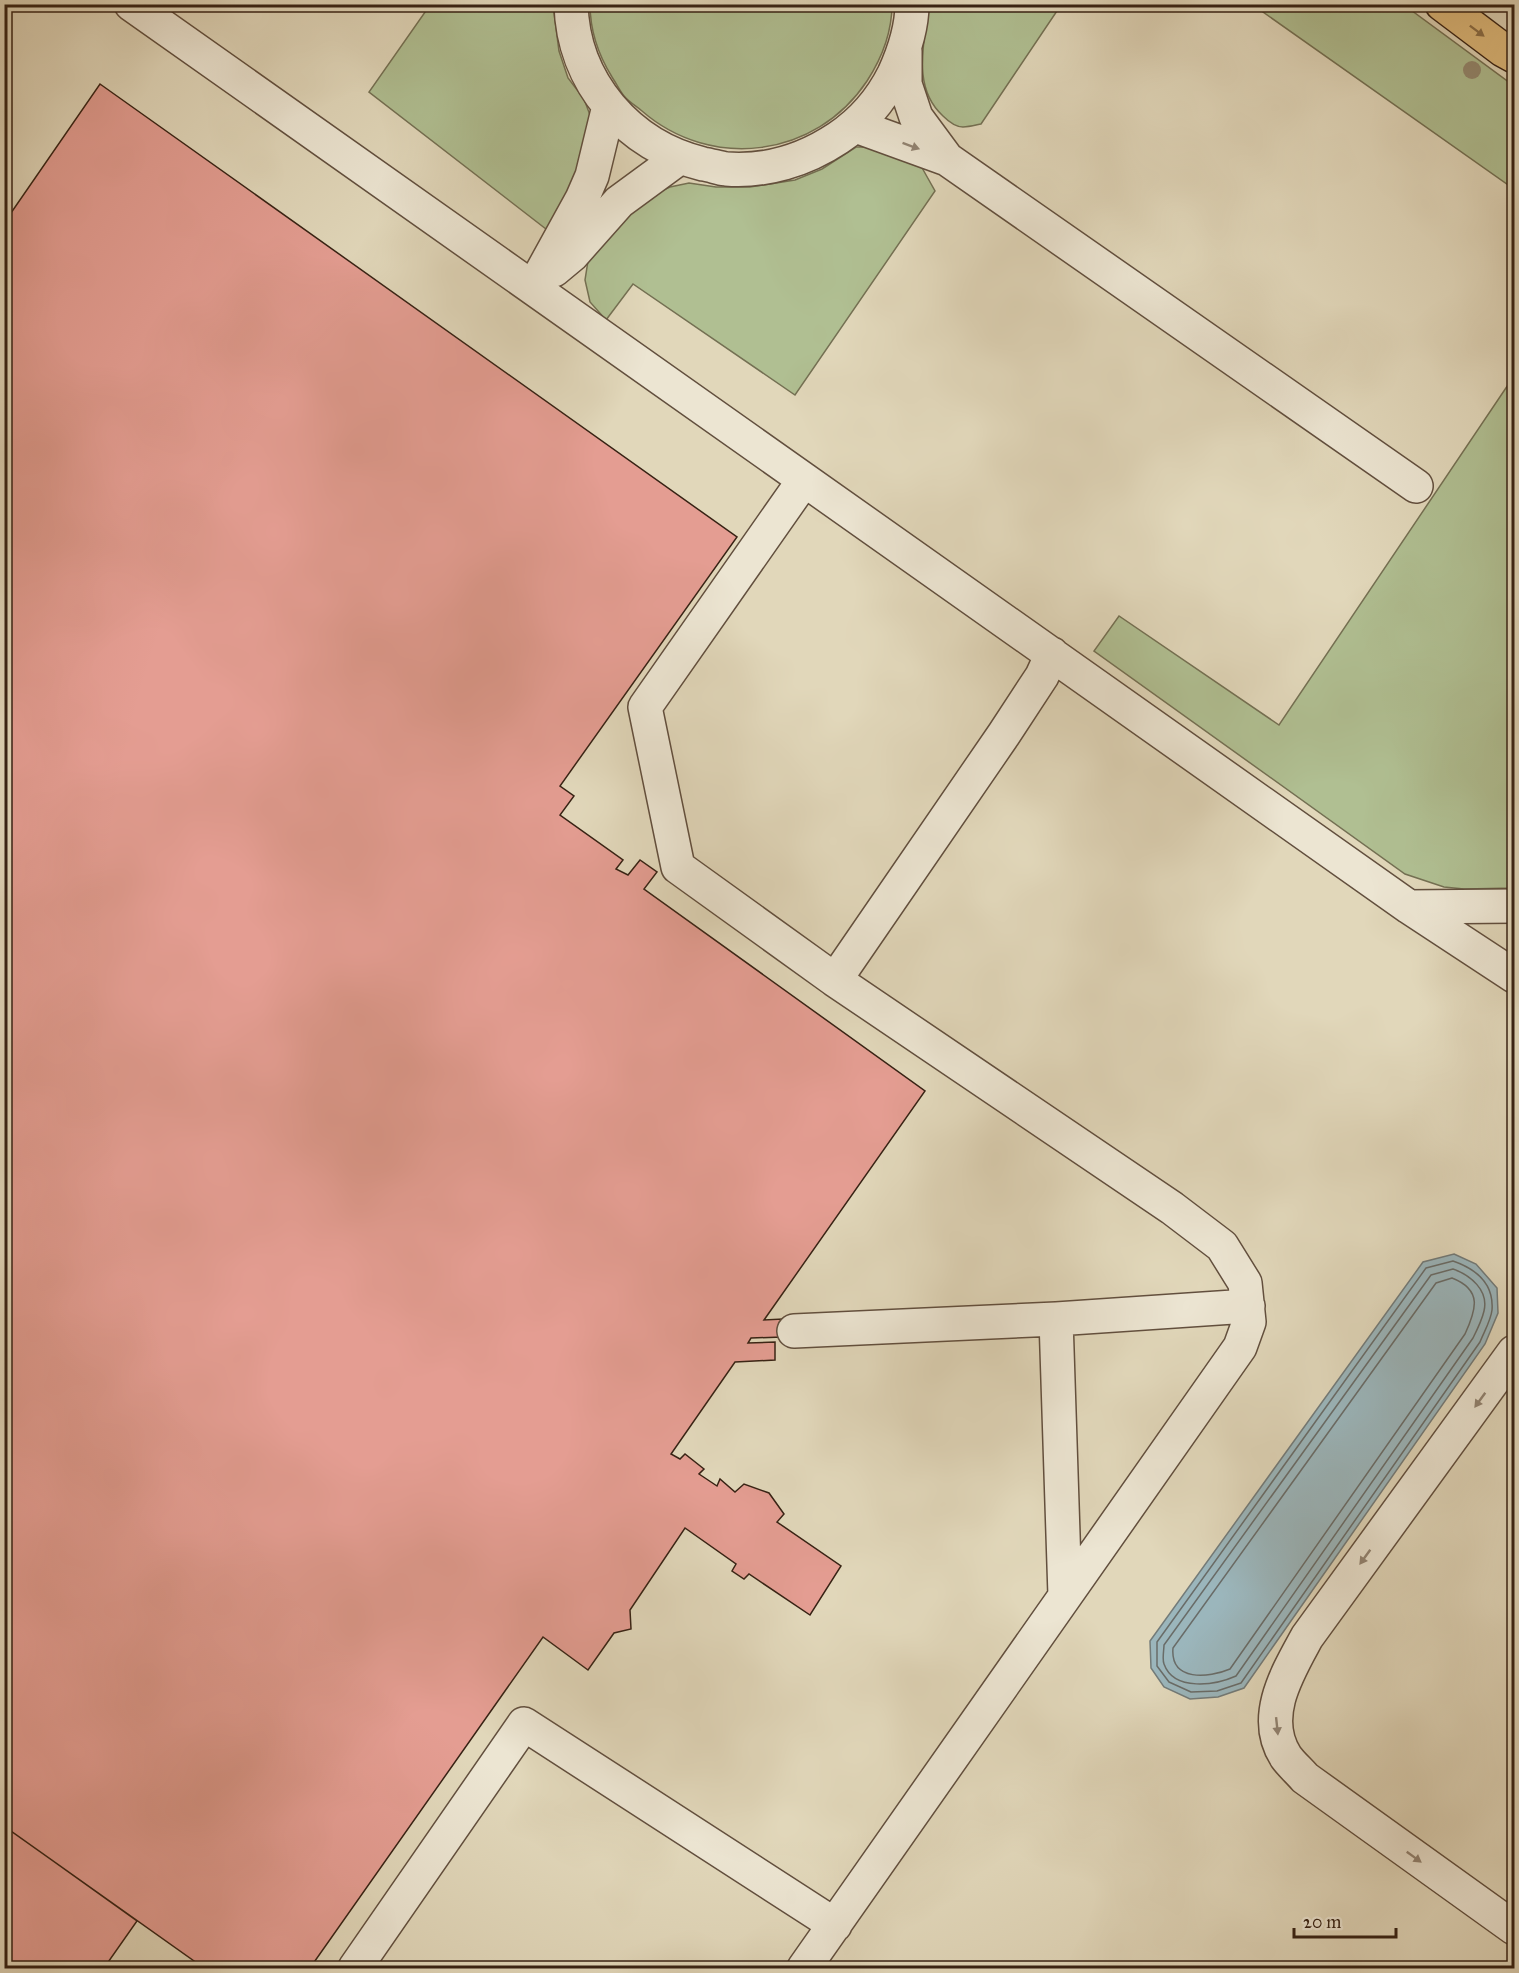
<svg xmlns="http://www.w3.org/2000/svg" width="1519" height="1973" font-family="'IM FELL Great Primer',serif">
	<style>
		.green { fill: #b0bf92; stroke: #747053; stroke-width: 1.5 }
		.water { fill: #9bb6bc; stroke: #737b79; stroke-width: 1.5 }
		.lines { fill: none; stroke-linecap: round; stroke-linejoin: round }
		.shore { stroke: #696c68; stroke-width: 1.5 }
		.building { fill: #e49d92; stroke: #372214; stroke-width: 1.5 }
		.minor-casing { stroke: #624f3e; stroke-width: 36 }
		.major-casing { stroke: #372214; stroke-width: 36 }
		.path { stroke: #372214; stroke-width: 4; stroke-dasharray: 4.5 3; stroke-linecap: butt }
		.minor { stroke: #ece5d2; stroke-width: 33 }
		.major { stroke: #e0bc7d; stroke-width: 33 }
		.tree { fill: #948970 }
		.oneway { fill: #8c6f48 }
		.oneway2 { fill: #928473 }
	</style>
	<rect width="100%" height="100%" fill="#e1d7ba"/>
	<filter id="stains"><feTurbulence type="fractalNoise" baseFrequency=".00333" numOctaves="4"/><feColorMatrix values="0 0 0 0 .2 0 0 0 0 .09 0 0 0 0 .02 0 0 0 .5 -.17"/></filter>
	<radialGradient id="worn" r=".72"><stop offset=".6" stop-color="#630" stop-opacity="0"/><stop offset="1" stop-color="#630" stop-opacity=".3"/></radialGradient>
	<!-- green -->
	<path class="green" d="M590,4h302c0,28 -10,54 -25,77 -51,77 -156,90 -225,30 -6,-5 -13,-9 -18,-15 -4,-5 -8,-13 -12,-19 -13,-21 -22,-47 -22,-73z
		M430,5h123l6,46 9,27 16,21 6,16 -3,30 -18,56 -23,28 -177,-137z
		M928,5h133l-80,119c-5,1 -12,3 -18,3 -8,0 -15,-6 -20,-11 -32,-29 -18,-74 -15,-111z
		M1253,5h151l110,81v103z
		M856,147h15l50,19 14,25 -140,204 -162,-111 -27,36 -16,-18 -5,-22 3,-19 55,-62 27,-12 19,-4 27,4h34l45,-7 27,-11z
		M1514,376v512l-50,1 -20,-2 -39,-13 -311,-223 25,-35 160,109z"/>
	<!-- water -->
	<path class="water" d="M1454,1254l22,10 21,24 1,25 -13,31 -241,344 -26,9 -28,2 -26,-12 -13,-19 -1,-27 273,-379z"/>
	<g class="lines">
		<!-- shore -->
		<path class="shore" d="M1453,1261c23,8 41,23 39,49 -1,10 -8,22 -12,32l-239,341 -24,8 -26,1 -22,-10 -12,-16v-24l269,-374z
			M1453,1269c17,6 36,21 31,42 -2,9 -7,19 -11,27l-237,338c-20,9 -62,16 -72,-12 -2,-5 0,-14 0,-19l267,-370z
			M1452,1278c31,12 24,32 13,56l-235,335c-21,9 -60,13 -57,-21l263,-365z"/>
	</g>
	<!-- building -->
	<path class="building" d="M100,84l637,453 -177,249 14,10 -14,19 63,45 -7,9 12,6 12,-15 17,12 -13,17 281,202 -161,229 19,-1 -1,18 -31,1 -3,5 27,-1v18l-40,2 -64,92 9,5 5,-5 19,15 -5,5 18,12 3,-7 15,13 9,-8 25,9 15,21 -7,8 64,44 -31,49 -61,-41 -5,5 -12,-8 4,-7 -51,-36 -55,82 1,19 -17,4 -26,37 -45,-33 -233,331h-106l-200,-142v-1603z
		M4,1826l133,95 -33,47h-100z"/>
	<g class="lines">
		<defs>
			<path id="minor" d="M131,4l1278,903 105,69
				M571,4c2,79 58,142 132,160 8,1 15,4 23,5 40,3 79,-9 112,-31 24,-16 43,-38 56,-64 10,-22 18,-45 18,-70
				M856,126l91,33 -31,-42 -11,-33v-33
				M947,159l469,327
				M554,270l18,-15 47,-53 60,-44
				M533,288l49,-89 10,-23 17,-70
				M804,480l-159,227 33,160 157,113
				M1409,907l105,-1
				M1056,1319l9,277
				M794,1331l262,-12 192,-13
				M1514,1352l-207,285c-19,35 -47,80 -21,120 5,7 13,14 19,21l209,150
				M355,1968l169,-244 311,201
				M804,1968l436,-621 9,-25 -4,-39 -23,-37 -50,-38 -337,-228 169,-246 38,-58 10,-22"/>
			<path id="major" d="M1442,4l61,46 11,6"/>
		</defs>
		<!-- minor casing -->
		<use href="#minor" class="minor-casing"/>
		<!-- major casing -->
		<use href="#major" class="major-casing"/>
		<!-- path -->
		<path class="path" d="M1371,4l5,4"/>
		<!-- minor -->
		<use href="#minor" class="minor"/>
		<!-- major -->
		<use href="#major" class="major"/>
	</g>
	<!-- trees -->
	<circle class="tree" cx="1472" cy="70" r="9"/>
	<!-- one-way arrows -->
	<defs><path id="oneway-solid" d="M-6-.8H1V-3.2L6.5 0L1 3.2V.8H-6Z" transform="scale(1.5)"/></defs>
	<use class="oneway" href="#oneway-solid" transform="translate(1477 31) rotate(37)"/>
	<g class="oneway2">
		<use href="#oneway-solid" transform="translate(911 146) rotate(20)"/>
		<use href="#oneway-solid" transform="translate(1480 1400) rotate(126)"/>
		<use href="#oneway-solid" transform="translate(1365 1557) rotate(126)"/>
		<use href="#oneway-solid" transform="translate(1277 1726) rotate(84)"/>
		<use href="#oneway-solid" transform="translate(1414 1857) rotate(36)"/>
	</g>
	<!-- margin -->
	<rect width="1519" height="1973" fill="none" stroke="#e1d7ba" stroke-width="24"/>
	<rect x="6" y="6" width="1507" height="1961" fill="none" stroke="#372214" stroke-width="3"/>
	<rect x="12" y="12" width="1495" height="1949" fill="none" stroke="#372214" stroke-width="1.5"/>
	<!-- scale -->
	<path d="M1294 1928v9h102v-9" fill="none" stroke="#372214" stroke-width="3"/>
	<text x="1303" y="1928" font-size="18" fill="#372214" stroke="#ece5d2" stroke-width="4.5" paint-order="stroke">20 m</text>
	<rect width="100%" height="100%" filter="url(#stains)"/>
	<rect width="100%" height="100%" fill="url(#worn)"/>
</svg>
